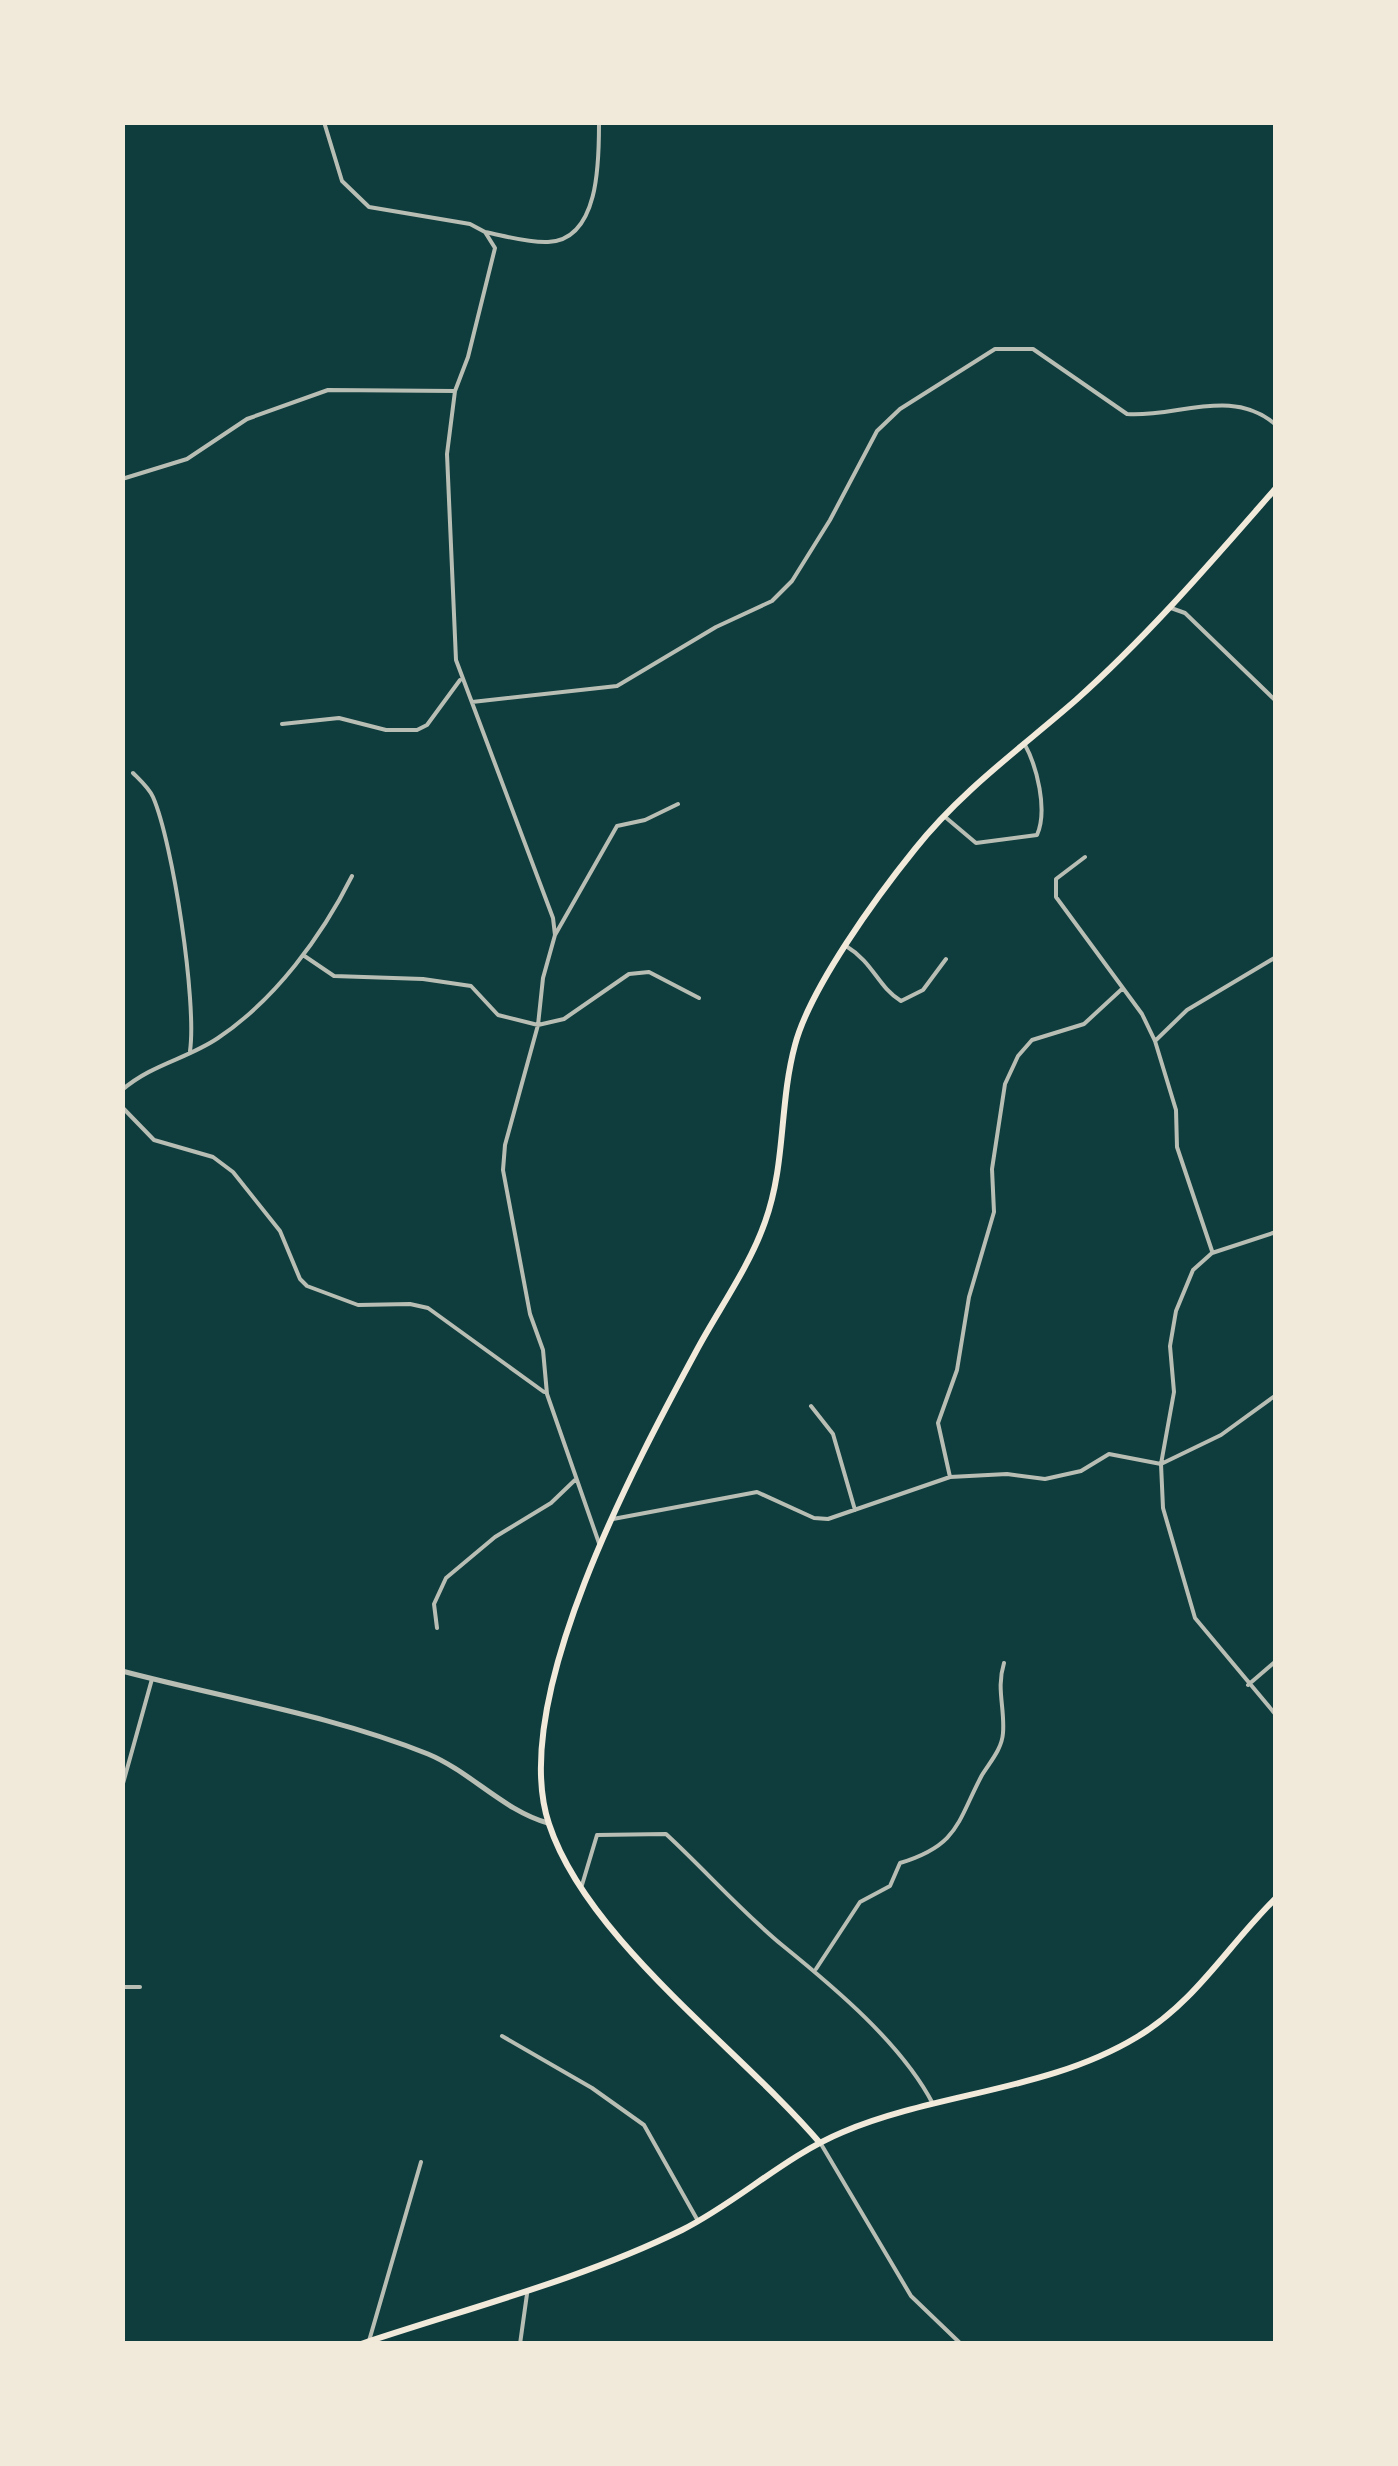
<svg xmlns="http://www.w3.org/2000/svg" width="1398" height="2466" font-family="Lato,sans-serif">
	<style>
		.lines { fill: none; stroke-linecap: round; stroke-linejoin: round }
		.minor { stroke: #b8beb3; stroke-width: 4 }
		.tertiary { stroke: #b8beb3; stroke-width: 5 }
		.secondary { stroke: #f1e9da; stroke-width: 6 }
	</style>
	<rect width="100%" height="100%" fill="#0f3d3e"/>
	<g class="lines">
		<!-- minor -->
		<path class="minor" d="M324,122l18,59 27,26 101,17 15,8 10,16 -27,109 -13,34 -8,63 9,206 97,258 2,17 -12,43 -5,47 -33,120 -2,25 27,144 13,36 4,44 53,152
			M485,232c20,4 43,11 63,10 52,-2 51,-83 51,-120
			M122,479l65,-20 60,-40 81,-29 127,1
			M1171,608l14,5 91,88
			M472,702l145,-16 99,-59 56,-26 20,-20 38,-61 47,-89 23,-22 95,-60h38l94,65c48,4 106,-28 149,11
			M282,724l57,-6 47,12h31l10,-5 33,-45
			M133,773c8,8 16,15 20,24 20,46 44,206 37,254
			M944,816l32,27 61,-8c11,-25 0,-69 -13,-92
			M1085,857l-29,22v18l86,117 13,27 21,69 1,37 35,104
			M555,935l62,-109 28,-6 33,-16
			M846,946c28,17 31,40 55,55l22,-11 23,-31
			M303,955l31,21 89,3 48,7 27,29 40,10 26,-6 65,-45 20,-2 50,26
			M1155,1041l32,-31 89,-53
			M122,1090c30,-26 65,-31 96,-52 57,-38 104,-102 134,-162
			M122,1107l32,33 59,17 20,15 47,59 20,48 7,7 51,19 52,-1 18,4 116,84
			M1276,1232l-64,21 -19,17 -17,41 -6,35 4,46 -13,72 2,44 32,110 81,97
			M811,1406l22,28 22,76
			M950,1477l-12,-54 19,-53 12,-73 25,-85 -2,-43 13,-85 13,-28 14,-16 52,-16 39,-36
			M613,1519l144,-27 57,26 14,1 122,-42 57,-3 38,5 36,-8 28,-17 52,10 60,-29 55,-40
			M437,1628l-3,-24 12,-26 49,-41 56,-34 24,-23
			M1248,1685l28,-24
			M122,1787l30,-108
			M582,1885l15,-50 69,-1c39,36 75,77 116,111 53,43 120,99 151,159
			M816,1969l44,-67 30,-16 10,-23c59,-18 57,-41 82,-88 8,-13 20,-26 21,-42 2,-26 -7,-44 1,-70
			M122,1987h18
			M502,2036l90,52 52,37 54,96
			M821,2144l90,152 50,48
			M369,2341l52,-179
			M520,2344l7,-50"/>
		<!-- tertiary -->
		<path class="tertiary" d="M122,1671c102,27 209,44 306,83 43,18 76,57 120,69"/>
		<!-- secondary -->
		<path class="secondary" d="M820,2143c-79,-93 -233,-203 -271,-319 -42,-125 90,-367 150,-478 22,-40 51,-81 66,-124 21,-58 14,-118 30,-177 15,-57 82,-149 120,-196 46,-58 106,-101 161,-149 73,-65 136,-139 200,-212
			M361,2344c107,-36 219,-64 321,-114 56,-28 103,-74 161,-98 95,-40 205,-41 294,-95 59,-35 91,-92 139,-139"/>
	</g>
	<!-- border -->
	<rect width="1398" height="2466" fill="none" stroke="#f1e9da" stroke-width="250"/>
</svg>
